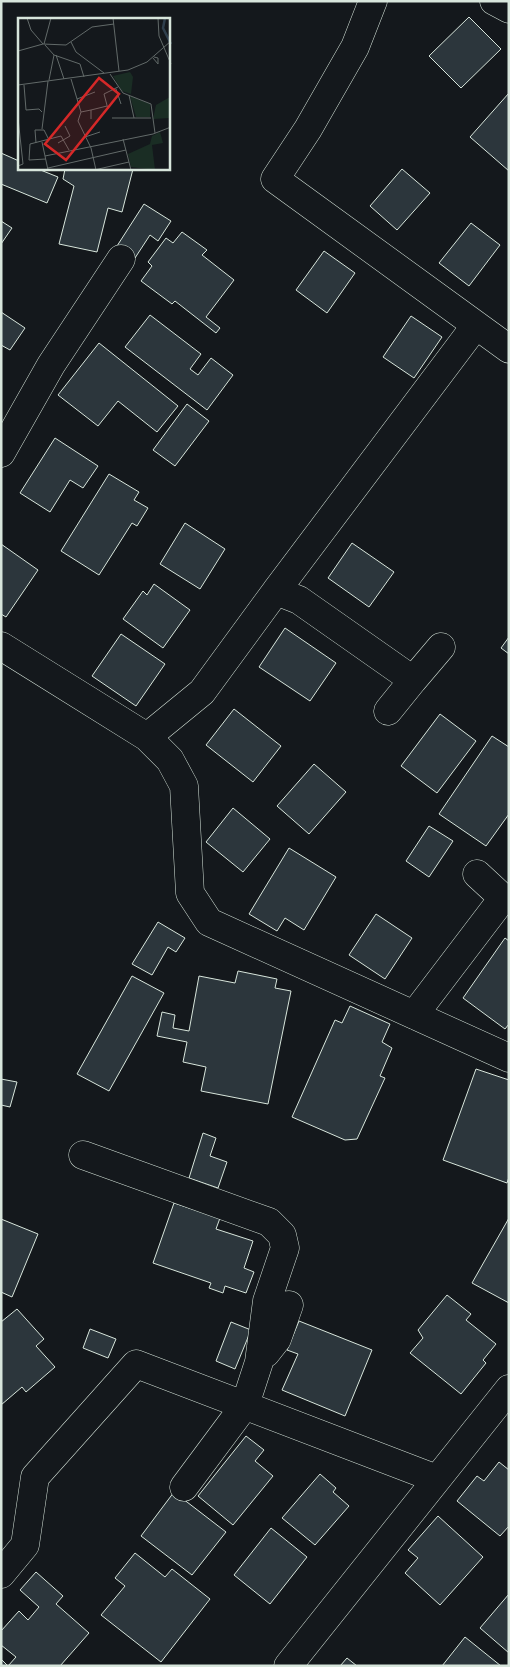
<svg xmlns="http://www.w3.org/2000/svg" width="510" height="1667" font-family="'PT Sans',sans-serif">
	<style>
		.building { fill: #2c363c; stroke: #d8e6dc }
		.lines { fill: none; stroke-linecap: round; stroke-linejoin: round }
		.minor-casing { stroke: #d8e6dc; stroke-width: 29 }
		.minor { stroke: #14181c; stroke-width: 28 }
		.inset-river { fill: none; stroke: #2f3f4d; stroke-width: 2.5 }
		.inset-road { fill: none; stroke: #626a69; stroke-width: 1 }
		.view { fill: #d62828; fill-opacity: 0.15; stroke: #d62828; stroke-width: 2.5 }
		.inset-edge { fill: none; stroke: #d8e6dc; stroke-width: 2.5 }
	</style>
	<rect width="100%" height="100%" fill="#14181c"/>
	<!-- building -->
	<path class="building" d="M469,17l32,32 -40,39 -32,-32z
		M509,93v78l-39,-34z
		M1,153l18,8v8h19l20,8 -11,26 -46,-19z
		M65,169h68l-11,43 -14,-4 -11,44 -38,-8 15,-58 -11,-7z
		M402,169l28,24 -33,37 -27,-24z
		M144,204l27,17 -13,20 -8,-6 -15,23 -18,-12z
		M1,221l11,7 -11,16z
		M471,223l29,22 -31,41 -30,-23z
		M182,232l25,18 -5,5 32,25 -28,37 14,11 -4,5 -41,-32 -3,3 -31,-23 11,-15 -4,-4 18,-24 7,5z
		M324,251l31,22 -28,40 -31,-23z
		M1,312l24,16 -15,22 -9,-5z
		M150,315l51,39 -11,15 8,6 13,-17 22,17 -26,35 -82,-63z
		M411,316l31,21 -28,41 -31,-21z
		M99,343l79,63 -21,26 -39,-31 -20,25 -40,-31z
		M187,404l22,17 -34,45 -22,-16z
		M55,438l43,28 -15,22 -13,-8 -20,32 -30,-19z
		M109,474l30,18 -5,8 14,8 -11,18 -5,-3 -33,52 -38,-24z
		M185,523l40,26 -25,40 -40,-25z
		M352,543l42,29 -25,35 -41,-29z
		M1,544l37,26 -32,47 -5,-3z
		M154,584l36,26 -27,38 -40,-29 20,-28 4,4z
		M285,628l51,35 -26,38 -51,-34z
		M121,634l44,30 -29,42 -44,-30z
		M509,637v17l-8,-6z
		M234,709l47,37 -28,36 -47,-37z
		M440,714l36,27 -39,52 -36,-27z
		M492,736l17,11v67l-23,32 -47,-32z
		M314,764l32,28 -37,42 -32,-28z
		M233,808l37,31 -27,33 -37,-30z
		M429,826l24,15 -24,36 -23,-16z
		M289,848l47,29 -32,53 -19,-12 -8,13 -28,-17z
		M376,914l36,24 -27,41 -36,-24z
		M158,922l27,16 -9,14 -8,-5 -16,28 -20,-11z
		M505,938l4,3v83l-4,5 -42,-31z
		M238,971l39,8 -2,9 16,3 -23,113 -67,-13 5,-24 -23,-5 4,-20 -30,-6 5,-24 13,3 -2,13 16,3 10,-55 36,7z
		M132,976l32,17 -55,98 -32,-17z
		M350,1006l40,18 -8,18 10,6 -12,28 5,2 -28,61 -12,1 -53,-23 43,-97 7,3z
		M476,1069l33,11v97l-2,6 -64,-23z
		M1,1079l16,3 -7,25 -9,-2z
		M203,1133l13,5 -6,18 17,6 -9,26 -29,-10z
		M174,1203l46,15 -4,11 37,12 -9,27 10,4 -8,21 -21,-7 -2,7 -14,-5 2,-5 -58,-20z
		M509,1218v85l-37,-20z
		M1,1219l37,15 -26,63 -11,-5z
		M447,1295l24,19 -5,6 30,24 -13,16 3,3 -25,31 -51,-41 13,-15 -5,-8z
		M17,1309l27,30 -8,7 19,21 -29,25 -4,-5 -21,18v-83z
		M299,1321l73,29 -27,66 -63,-26 16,-36 -11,-4z
		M231,1322l20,8 -16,39 -19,-8z
		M90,1329l26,10 -8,19 -25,-10z
		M246,1436l18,14 -9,11 18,15 -40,49 -35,-29z
		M499,1462l10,8v56l-9,10 -43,-35 20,-25 7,5z
		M320,1474l16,14 -3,4 16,14 -34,39 -33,-27z
		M174,1492l52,40 -34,43 -51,-39z
		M438,1516l45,41 -43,48 -35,-32 13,-15 -10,-8z
		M271,1528l36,29 -37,47 -36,-29z
		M135,1553l30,24 7,-8 38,30 -49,63 -60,-47 24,-29 -10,-8z
		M36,1572l27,24 -7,8 33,29 -29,33h-59v-7l7,7 8,-9 -15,-12v-14l18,-20 9,9 11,-13 -19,-17z
		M509,1594v59l-29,-25z
		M465,1637l36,29h-59z
		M347,1658l10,8h-17z"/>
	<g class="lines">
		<defs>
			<path id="minor" d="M373,1l-18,46 -47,82 -33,50 234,170
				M494,1l15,8
				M1,453l50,-88 70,-106
				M276,591l200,-266
				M1,646l146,91 23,23 14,26 6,107 19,29 300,136
				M413,680l28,-33
				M147,737l55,-45 74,-101 23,9 114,80 -25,31
				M414,1015l89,-117 -26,-24
				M83,1155l186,67 13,13 3,13 -18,53 -8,61 -14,43 -61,82
				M266,1353l11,-14 12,-34
				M1,1574l24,-29 10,-68 101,-113 301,115
				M288,1666l221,-277"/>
		</defs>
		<!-- minor casing -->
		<use href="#minor" class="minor-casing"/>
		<!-- minor -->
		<use href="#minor" class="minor"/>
	</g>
	<!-- overview -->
	<g transform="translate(18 18)">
		<rect width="152" height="152" fill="#14181c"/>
		<path d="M112,54l3,5 -2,17 -9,-3 -9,-15zM112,78l20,8v13h-14zM152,79v21l-17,1 3,-14zM142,114l3,11 -11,2 3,25 -24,-3 -3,-13 22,-10 2,-8z" fill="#1a2d24"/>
		<path class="inset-river" d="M147,0l-2,10 8,16"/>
		<path class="inset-road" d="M9,0l4,12 12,14M95,0l6,53M140,0l1,18 12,28M53,24l5,10 28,21M26,26l7,-26M27,27l9,10 26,9 4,13M0,33l25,-7 23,1 26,-18 22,-3M38,37l8,24M135,40l5,6v-6l-4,-1M92,56l13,19 28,11 4,29M53,61l10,33 -3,9 13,27 5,22M31,62l5,-25M0,67l110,-15 19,-8 24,-21M6,67l2,25 13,-1 3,3M98,71l5,15M111,77l5,23h17M59,81l18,-7M90,91l-4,-15 14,-7M73,92l16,-4M63,94l10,-2v9M0,100l5,46 -5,2M94,100h22M24,111l6,-48M67,119l15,-5M105,121l8,31M24,124l6,28M18,125l-1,-13h9l5,10M40,125l12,-7 -5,-10M27,138l108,-22 18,-7M28,141l-17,1 1,-16 31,-8 8,14M30,150l78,-18M76,152l35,-8"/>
		<path class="view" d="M81,60l20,16 -53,66 -21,-16z"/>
		<rect width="152" height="152" class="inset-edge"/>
	</g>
	<!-- border -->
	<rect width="510" height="1667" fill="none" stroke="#d8e6dc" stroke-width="5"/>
</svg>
